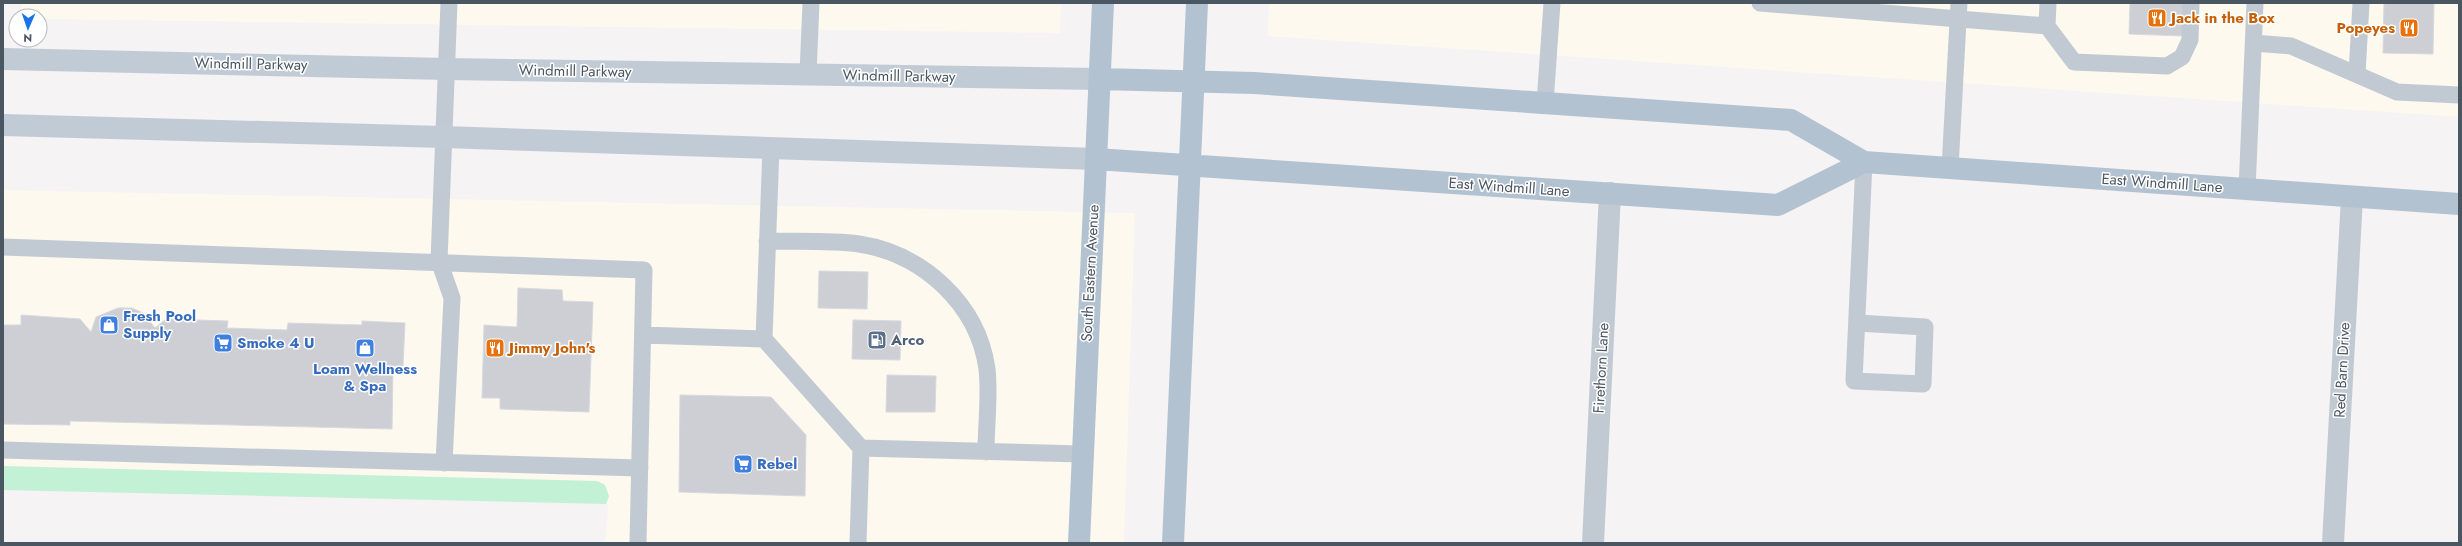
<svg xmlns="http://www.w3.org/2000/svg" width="2462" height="546" font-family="Jost,sans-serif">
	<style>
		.commercial { fill: #fdf9ef }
		.green { fill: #c3f1d5 }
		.building { fill: #cdcfd5; stroke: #d7d9de }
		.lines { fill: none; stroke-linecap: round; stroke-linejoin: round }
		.lane { stroke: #c1cad2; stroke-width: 17 }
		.street { stroke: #c1cad2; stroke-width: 22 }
		.secondary { stroke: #c1cbd6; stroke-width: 22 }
		.primary { stroke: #b3c2d1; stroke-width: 22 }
		.labels { text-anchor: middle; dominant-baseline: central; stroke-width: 3; stroke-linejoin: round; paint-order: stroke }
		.food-label { font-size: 15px; font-weight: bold; fill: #c56008; stroke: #fff; text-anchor: start }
		.street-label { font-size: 15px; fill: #4a5661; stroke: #fff }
		.shop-label { font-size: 15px; font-weight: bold; fill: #366cbe; stroke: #fff; text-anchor: start }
		.service-label { font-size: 15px; font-weight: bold; fill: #4e5e75; stroke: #fff; text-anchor: start }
	</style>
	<rect width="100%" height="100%" fill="#f5f3f3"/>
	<!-- commercial -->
	<path class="commercial" d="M22,3h1039l-1,30 -1020,-14v-3h-19z
		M1269,3h1190v114l-1191,-81z
		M3,190l1132,23 -11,330h-519l3,-37 -2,-2 3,-8 -447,-25 -159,-5z"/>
	<!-- green -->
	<path class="green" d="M3,466l594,15 8,4 4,11 -3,8 -603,-14z"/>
	<!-- building -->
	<path class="building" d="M2130,3h55l-1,33 -55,-2z
		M2384,3h50l-1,51 -50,-1z
		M819,271l49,1 -1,37 -49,-1z
		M518,288l44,2 1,11 30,1 -4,110 -89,-3v-11h-18l2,-73 33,2z
		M118,308h14l11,5 12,15 11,-9 62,2 -1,7 60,2 1,-7 74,2v-4l43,2 -2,43h-10l-1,63 -322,-8v4l-67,-1v-99h18v-10l59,4 11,13 5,-15z
		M853,320l48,1 -1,39 -48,-1z
		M887,375l49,1 -1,36h-49z
		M680,395l91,2 35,38 -1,61 -126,-4z"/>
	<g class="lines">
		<!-- lane -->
		<path class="lane" d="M1760,3l287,23
			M2048,3l-1,23 27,36 93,4 15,-9 8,-17 1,-37
			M2254,43l37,3 106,46 62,3
			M808,74l3,-71
			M2357,74l4,-71
			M1545,103l7,-100
			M1950,168l9,-165
			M2247,190l8,-187
			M767,241c30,1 62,-1 92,3 64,10 119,60 128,125 3,27 -1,56 -1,83
			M3,247l641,23 -6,273
			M1857,323l68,4 -2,57 -69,-3 10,-219
			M643,335l121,4 97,109
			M764,339l7,-192
			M3,450l637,18
			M444,463l8,-165 -13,-37 10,-258
			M858,543l3,-95 221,6"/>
		<!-- street -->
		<path class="street" d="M1593,543l17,-350
			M2333,543l19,-346"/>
		<!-- secondary -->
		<path class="secondary" d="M3,59l444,10 653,10
			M3,125l441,12 652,22"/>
		<!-- primary -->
		<path class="primary" d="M1100,79l154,4 537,37 73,42 595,42
			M1096,159l682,46 86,-43
			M1079,543l24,-540
			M1173,543l24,-540"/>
	</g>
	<!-- icons -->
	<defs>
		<symbol id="restaurant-square" viewBox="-11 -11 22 22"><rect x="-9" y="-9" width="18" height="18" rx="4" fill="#e8710a" stroke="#fff"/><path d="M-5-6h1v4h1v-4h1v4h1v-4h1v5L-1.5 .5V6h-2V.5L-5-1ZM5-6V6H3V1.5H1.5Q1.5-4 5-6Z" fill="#fff"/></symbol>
		<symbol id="shop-square" viewBox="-11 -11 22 22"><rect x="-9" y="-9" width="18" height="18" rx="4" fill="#3f7fe0" stroke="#fff"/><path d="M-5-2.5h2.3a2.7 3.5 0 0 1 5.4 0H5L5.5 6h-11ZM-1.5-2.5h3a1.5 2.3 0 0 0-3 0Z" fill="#fff"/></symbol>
		<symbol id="fuel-square" viewBox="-11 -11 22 22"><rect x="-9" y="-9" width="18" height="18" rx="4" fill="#5c6f8a" stroke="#fff"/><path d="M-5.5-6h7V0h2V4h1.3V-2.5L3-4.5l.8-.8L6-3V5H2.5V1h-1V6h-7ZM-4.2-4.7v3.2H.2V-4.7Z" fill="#fff"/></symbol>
		<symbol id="supermarket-square" viewBox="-11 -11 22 22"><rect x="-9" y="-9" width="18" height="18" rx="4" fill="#3f7fe0" stroke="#fff"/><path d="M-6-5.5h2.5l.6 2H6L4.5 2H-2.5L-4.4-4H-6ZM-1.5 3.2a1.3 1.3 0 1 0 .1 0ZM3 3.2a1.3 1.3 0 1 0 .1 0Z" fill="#fff"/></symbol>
	</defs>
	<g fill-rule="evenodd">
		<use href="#restaurant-square" x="2146" y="7" width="22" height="22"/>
		<use href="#restaurant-square" x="2398" y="17" width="22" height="22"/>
		<use href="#shop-square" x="98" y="314" width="22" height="22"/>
		<use href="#fuel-square" x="866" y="329" width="22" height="22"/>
		<use href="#supermarket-square" x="212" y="332" width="22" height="22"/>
		<use href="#shop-square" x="354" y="337" width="22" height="22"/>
		<use href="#restaurant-square" x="484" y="337" width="22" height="22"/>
		<use href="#supermarket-square" x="732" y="453" width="22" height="22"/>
	</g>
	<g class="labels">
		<!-- food labels -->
		<g class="food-label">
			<text x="2171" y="18">Jack in the Box</text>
			<text x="2395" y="28" text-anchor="end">Popeyes</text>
			<text x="509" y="348">Jimmy John's</text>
		</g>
		<!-- street labels -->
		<g class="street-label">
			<text transform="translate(251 64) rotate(1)">Windmill Parkway</text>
			<text transform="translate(575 71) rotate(1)">Windmill Parkway</text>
			<text transform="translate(899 76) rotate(1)">Windmill Parkway</text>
			<text transform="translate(2162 183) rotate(4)">East Windmill Lane</text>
			<text transform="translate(1509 187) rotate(4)">East Windmill Lane</text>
			<text transform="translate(1090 273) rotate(-87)">South Eastern Avenue</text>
			<text transform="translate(1601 368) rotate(-87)">Firethorn Lane</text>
			<text transform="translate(2342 370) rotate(-87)">Red Barn Drive</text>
		</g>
		<!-- shop labels -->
		<g class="shop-label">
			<text x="123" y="316">Fresh Pool<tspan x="123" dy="17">Supply</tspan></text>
			<text x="237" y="343">Smoke 4 U</text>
			<text x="365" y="369" text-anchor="middle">Loam Wellness<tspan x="365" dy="17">&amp; Spa</tspan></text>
			<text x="757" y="464">Rebel</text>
		</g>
		<!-- service labels -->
		<g class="service-label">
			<text x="891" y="340">Arco</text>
		</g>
	</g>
	<!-- border -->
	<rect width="2462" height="546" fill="none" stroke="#4a5661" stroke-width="8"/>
	<!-- north arrow -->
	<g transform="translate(28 28) rotate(182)"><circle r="19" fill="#ffffff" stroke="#b7bbc0"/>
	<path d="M0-3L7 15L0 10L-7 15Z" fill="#1a73e8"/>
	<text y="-6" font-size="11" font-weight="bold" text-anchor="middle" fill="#4a5661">N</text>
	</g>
</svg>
